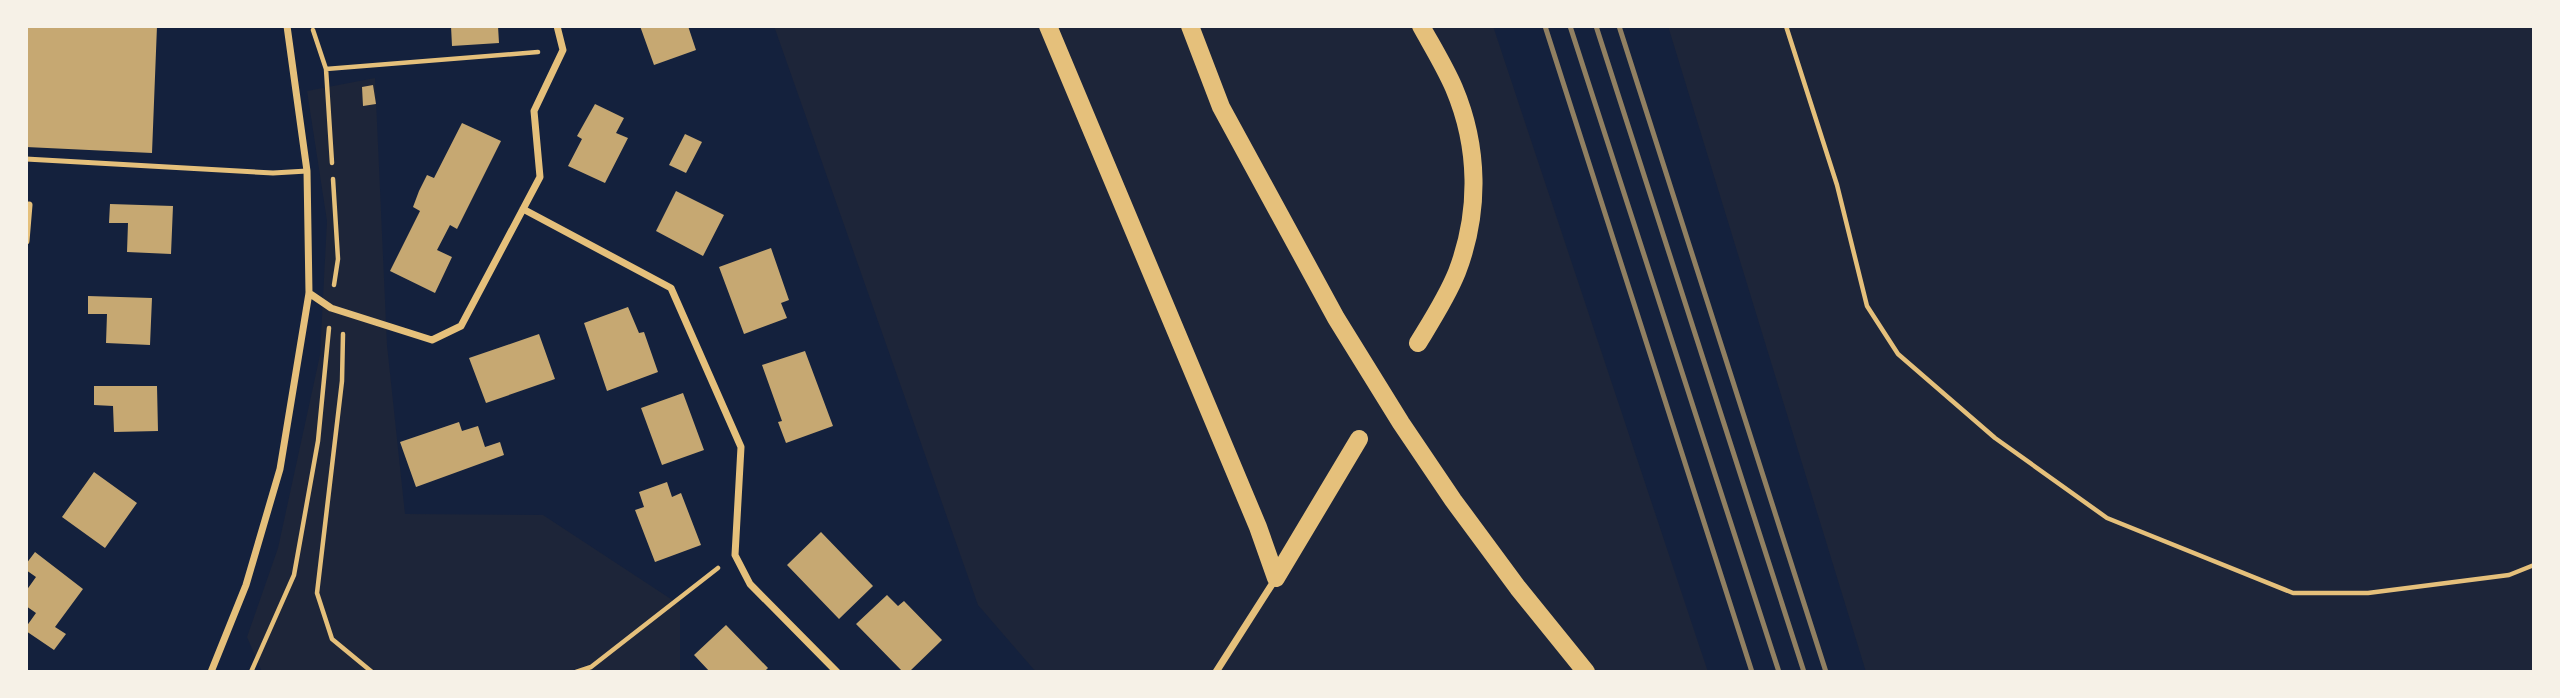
<svg xmlns="http://www.w3.org/2000/svg" width="2560" height="698" font-family="Quicksand,sans-serif">
	<style>
		.green { fill: #1d2539 }
		.building { fill: #c6a872 }
		.lines { fill: none; stroke-linecap: round; stroke-linejoin: round }
		.path { stroke: #e5c07b; stroke-width: 4.5 }
		.service { stroke: #e5c07b; stroke-width: 5 }
		.minor { stroke: #e5c07b; stroke-width: 7 }
		.primary { stroke: #e5c07b; stroke-width: 18 }
		.rail { stroke: #918062; stroke-width: 5 }
	</style>
	<rect width="100%" height="100%" fill="#14213d"/>
	<!-- green -->
	<path class="green" d="M774,26h719l215,646h-672l-58,-67z
		M1668,26h866v646h-668z
		M375,78l12,267 18,169 138,1 137,90v67h-418l-15,-35 31,-89 42,-193 7,-134 -20,-130z"/>
	<!-- building -->
	<path class="building" d="M26,26h131l-5,127 -126,-6z
		M451,26h47l1,17 -47,3z
		M640,26h48l8,24 -42,15z
		M373,85l3,19 -13,2 -1,-19z
		M595,104l29,14 -8,15 12,5 -23,45 -37,-17 14,-27 -5,-3z
		M462,123l39,18 -44,88 -7,-4 -13,25 15,7 -17,36 -45,-22 30,-60 -7,-4 6,-16 8,-16 7,3z
		M685,134l17,8 -16,31 -17,-8z
		M676,191l48,24 -21,41 -47,-25z
		M110,204l63,2 -2,48 -44,-2 1,-29h-19z
		M771,248l18,52 -8,3 6,15 -43,16 -25,-67z
		M88,296l64,2 -2,47 -44,-2 1,-29h-19z
		M628,307l11,26 5,-1 14,40 -51,19 -23,-68z
		M539,334l16,45 -69,24 -17,-45z
		M805,351l28,75 -47,17 -8,-21 4,-1 -20,-56z
		M94,386h63l1,45 -44,1 -1,-26 -19,-1z
		M683,393l21,57 -42,15 -21,-57z
		M459,422l3,9 16,-5 7,21 15,-5 4,13 -88,32 -16,-45z
		M94,472l43,31 -32,45 -43,-31z
		M667,482l5,15 9,-4 20,52 -46,17 -20,-52 9,-3 -5,-15z
		M821,532l52,54 -34,33 -52,-54z
		M35,552l48,37 -28,38 11,7 -12,16 -28,-19v-4l10,-14 -10,-7v-15l10,-14 -10,-7v-6z
		M887,595l11,11 6,-5 38,39 -33,32h-6l-47,-48z
		M726,625l42,43 -4,4h-54l-16,-17z"/>
	<g class="lines">
		<!-- path -->
		<path class="path" d="M1786,26l51,159 30,121 31,48 97,84 112,80 186,75h75l141,-18 25,-10
			M313,30l13,39 6,94
			M326,69l212,-17
			M333,179l5,80 -4,26
			M343,334l-1,47 -25,212 15,46 40,33
			M251,672l43,-97 24,-134 11,-113
			M576,672l15,-5 127,-99"/>
		<!-- service -->
		<path class="service" d="M26,159l247,14 34,-2"/>
		<!-- minor -->
		<path class="minor" d="M523,209l148,79 70,159 -6,108 15,29 87,88
			M26,241l3,-36
			M309,293l22,15 101,32 29,-14 79,-149 -6,-66 29,-61 -6,-24
			M211,672l35,-87 34,-116 29,-176 -2,-122 -20,-145
			M1216,672l60,-94"/>
		<!-- primary -->
		<path class="primary" d="M1048,26l210,501 18,51
			M1190,26l31,81 115,211 65,105 52,77 65,88 68,84
			M1418,343c14,-23 29,-46 39,-71 23,-60 22,-125 -3,-184 -9,-21 -22,-42 -33,-62
			M1276,578l83,-139"/>
		<!-- rail -->
		<path class="rail" d="M1545,26l207,646
			M1570,26l209,646
			M1596,26l208,646
			M1619,26l207,646"/>
	</g>
	<!-- border -->
	<rect width="2560" height="698" fill="none" stroke="#f6f1e7" stroke-width="56"/>
</svg>
